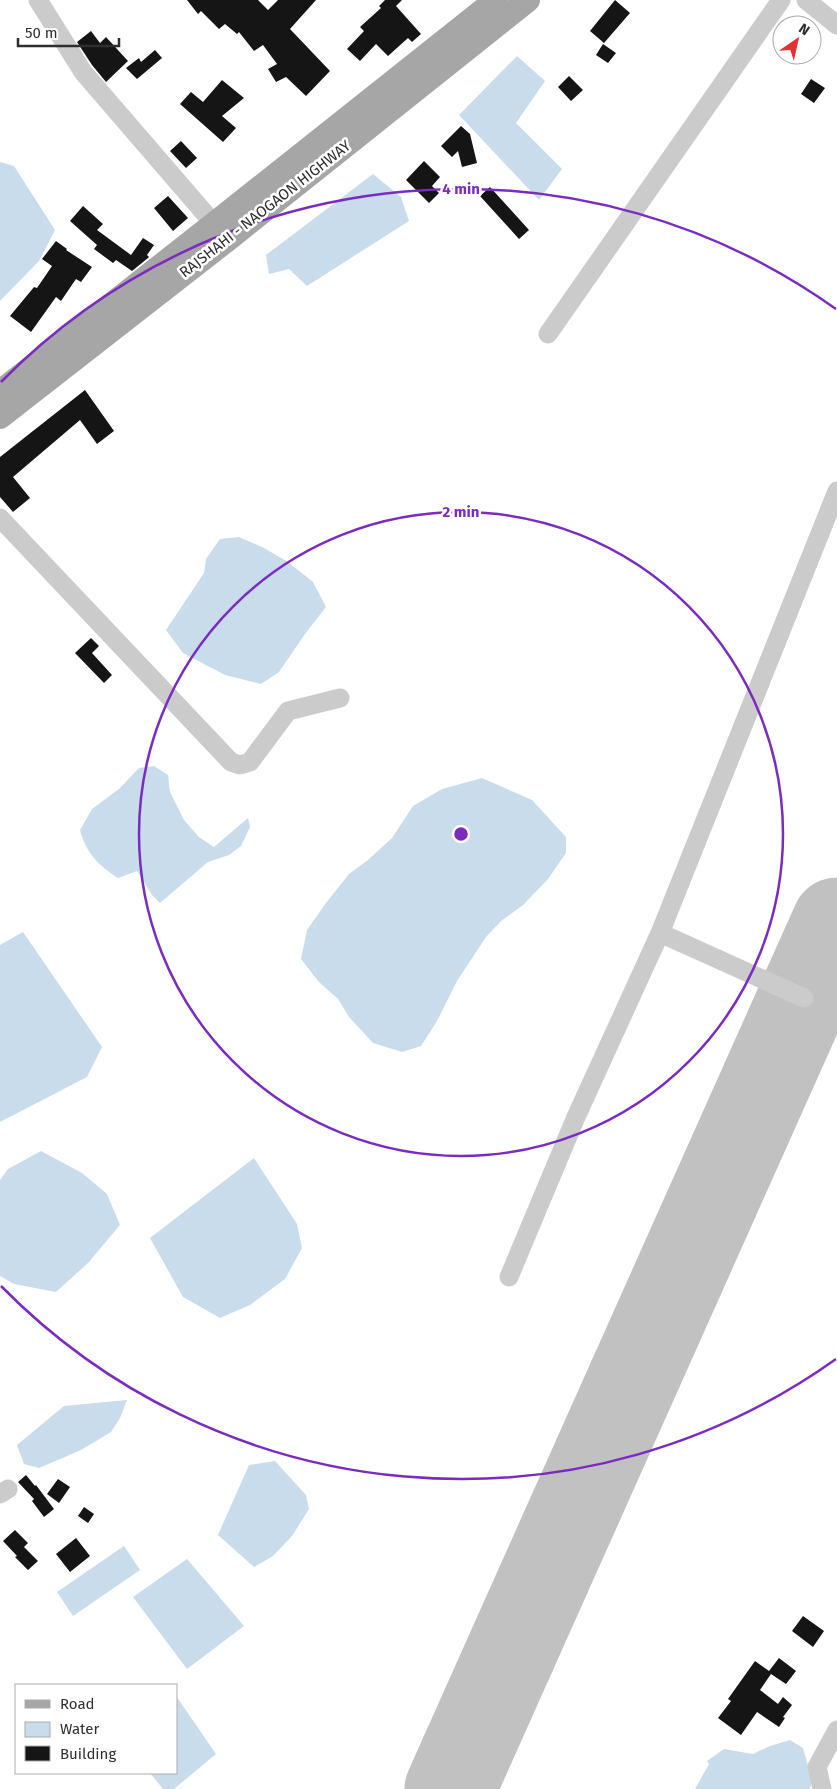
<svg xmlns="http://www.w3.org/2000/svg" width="837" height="1789" font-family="'Fira Sans',sans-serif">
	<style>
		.water { fill: #c8dcec }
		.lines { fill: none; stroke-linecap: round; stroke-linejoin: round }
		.runway { stroke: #c1c1c1; stroke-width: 91 }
		.building { fill: #151515 }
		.minor { stroke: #cbcbcb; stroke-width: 19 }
		.major { stroke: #a6a6a6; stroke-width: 24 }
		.ring { fill: none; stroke: #7b2cbf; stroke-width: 2.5 }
		.labels { text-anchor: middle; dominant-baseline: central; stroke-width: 5; stroke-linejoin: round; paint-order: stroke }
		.street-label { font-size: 15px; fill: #2e2e2e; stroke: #fff }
		.centre { fill: #7b2cbf; stroke: #fff; stroke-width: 2.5 }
		.ring-label { font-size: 15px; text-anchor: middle; font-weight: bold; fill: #7b2cbf; stroke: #fff; stroke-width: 5; stroke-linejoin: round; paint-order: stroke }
	</style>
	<rect width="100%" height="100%" fill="#fff"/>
	<!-- water -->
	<path class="water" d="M517,56l28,25 -29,42 46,46 -23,31 -80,-85z
		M0,162l14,4 41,64 -16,31 -39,40z
		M373,174l28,23 8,24 -102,65 -18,-17 -20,5 -3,-19z
		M239,537l25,11 24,14 25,20 13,25 -21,27 -26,38 -18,12 -36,-9 -42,-22 -17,-23 38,-57 2,-14 14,-20z
		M154,766l14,9 2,17 14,28 15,17 15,10 34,-29 2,9 -9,19 -12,9 -21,7 -48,41 -8,-8 -15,-24 -19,7c-21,-14 -31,-24 -38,-48l12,-21 27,-20 20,-21z
		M482,778l50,22 34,37v16l-18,26 -25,26 -22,16 -15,16 -29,44 -20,40 -16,25 -19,6 -29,-9 -24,-26 -11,-18 -19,-17 -18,-23 6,-29 19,-27 23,-29 19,-14 24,-22 21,-32 29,-17z
		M23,932l79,115 -15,30 -87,45v-177z
		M41,1151l41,22 25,21 13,31 -32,38 -32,29 -42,-8 -14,-8v-96l8,-11z
		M254,1158l43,66 5,24 -17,31 -35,26 -30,13 -37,-21 -33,-59z
		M127,1400l-7,18 -9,14 -30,18 -42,18 -15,-4 -7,-19 47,-39z
		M275,1461l31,34 3,14 -17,27 -19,20 -19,11 -36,-32 31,-70z
		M124,1546l16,24 -67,46 -16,-24z
		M187,1559l57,67 -57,43 -54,-72z
		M176,1696l40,58 -42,35h-11l-13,-16h26z
		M790,1740l13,8 9,32 -2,9h-115l14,-25 -2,-3 17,-12 29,5 17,-8z"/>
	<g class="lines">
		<!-- runway -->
		<path class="runway" d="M450,1789l387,-866"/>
	</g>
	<!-- building -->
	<path class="building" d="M187,0h71l10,10 10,-10h38l-26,29 40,42 -24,25 -20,-19 -10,5 -8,-13 9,-5 -14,-19 -9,6 -15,-19 -2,2 -12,-10 -6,5 -18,-18 -3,3z
		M385,0h17l-6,6 25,28 -9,8 -4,-4 -20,18 -12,-12 -16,17 -13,-12 17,-18 -4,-4 21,-19 -2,-2z
		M615,0l15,13 -26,30 -14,-12z
		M91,31l9,12 6,-6 22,24 -22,21 -14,-17 -15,-23z
		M603,44l13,9 -8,10 -12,-8z
		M155,50l7,8 -25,21 -11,-11 13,-10 2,4z
		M569,76l14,14 -12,11 -13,-14z
		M811,79l14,9 -11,15 -13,-9z
		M222,80l22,18 -22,18 14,12 -13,14 -43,-38 11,-12 12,10z
		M461,126l9,8 7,29 -15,4 -4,-16 -6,6 -11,-11z
		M181,141l16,17 -11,10 -16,-17z
		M424,161l16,16 -8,9 7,7 -10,10 -23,-23z
		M490,187l39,43 -10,9 -39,-43z
		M168,196l20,22 -15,13 -19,-23z
		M83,206l20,18 -6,6 34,25 12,-17 11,7 -7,10 2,2 -1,1 -16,13 -16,-11 -3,3 -19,-14 3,-4 -27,-24z
		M56,241l11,8 -1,1 26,17 -11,15 -5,-3 -15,22 -5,-4 -25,35 -21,-16 24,-29 3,1 15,-22 -10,-7z
		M85,390l29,41 -17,13 -17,-24 -67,57 17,21 -17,14 -13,-15v-40z
		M91,638l8,8 -7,7 20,22 -8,8 -29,-30z
		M26,1475l9,11 1,-1 18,24 -10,8 -12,-16 2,-2 -16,-17z
		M58,1479l12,8 -11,16 -12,-9z
		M84,1507l10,7 -6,9 -10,-7z
		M15,1530l13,13 -4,4 14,14 -10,9 -13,-13 2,-1 -14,-15z
		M76,1538l14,18 -20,16 -14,-18z
		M803,1616l21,15 -11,16 -21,-16z
		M779,1658l17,13 -10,13 -15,-10 -11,16 18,14 5,-7 9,8 -9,12 2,1 -6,9 -22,-15 -16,23 -23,-17 13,-17 -3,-2 27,-38 14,10z"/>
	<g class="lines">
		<!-- minor -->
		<path class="minor" d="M38,0l45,72 131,152
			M806,0l31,25
			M548,334l233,-334
			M0,518l231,244 9,3 10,-3 38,-51 52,-13
			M804,998l-144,-65 177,-442
			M509,1277l67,-160 84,-184
			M0,1494l8,-5
			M822,1789l-5,-22 20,-37"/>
		<!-- major -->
		<path class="major" d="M0,392l214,-168 282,-224
			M0,417l227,-177 301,-240"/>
	</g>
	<!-- distance rings -->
	<g class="ring">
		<circle cx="461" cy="834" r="322"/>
		<path d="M836 1359A645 645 0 0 1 1 1286M1 382A645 645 0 0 1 836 309"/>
	</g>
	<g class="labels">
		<!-- street labels -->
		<g class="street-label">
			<text transform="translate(265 209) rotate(-38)">RAJSHAHI - NAOGAON HIGHWAY</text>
		</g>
	</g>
	<circle cx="461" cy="834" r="8" class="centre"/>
	<g class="ring-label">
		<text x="461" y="194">4 min</text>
		<text x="461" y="517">2 min</text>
	</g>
	<!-- legend -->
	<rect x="15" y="1684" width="162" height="90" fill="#ffffff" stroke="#ababab"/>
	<rect x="25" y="1700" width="25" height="8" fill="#a6a6a6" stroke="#ababab"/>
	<text x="60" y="1709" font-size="15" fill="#2e2e2e">Road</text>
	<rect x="25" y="1722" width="25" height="15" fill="#c8dcec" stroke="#ababab"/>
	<text x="60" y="1734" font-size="15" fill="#2e2e2e">Water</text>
	<rect x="25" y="1746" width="25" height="15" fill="#151515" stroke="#ababab"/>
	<text x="60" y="1759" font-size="15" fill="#2e2e2e">Building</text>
	<!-- north arrow -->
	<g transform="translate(797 40) rotate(34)"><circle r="24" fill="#ffffff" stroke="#ababab"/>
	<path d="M0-4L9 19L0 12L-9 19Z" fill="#e53034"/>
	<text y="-8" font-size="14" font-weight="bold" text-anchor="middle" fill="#2e2e2e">N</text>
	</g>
	<!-- scale -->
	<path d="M18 38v8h101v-8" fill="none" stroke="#2e2e2e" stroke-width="2.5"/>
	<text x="25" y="38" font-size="15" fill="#2e2e2e" stroke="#ffffff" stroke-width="4" paint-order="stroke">50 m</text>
</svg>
